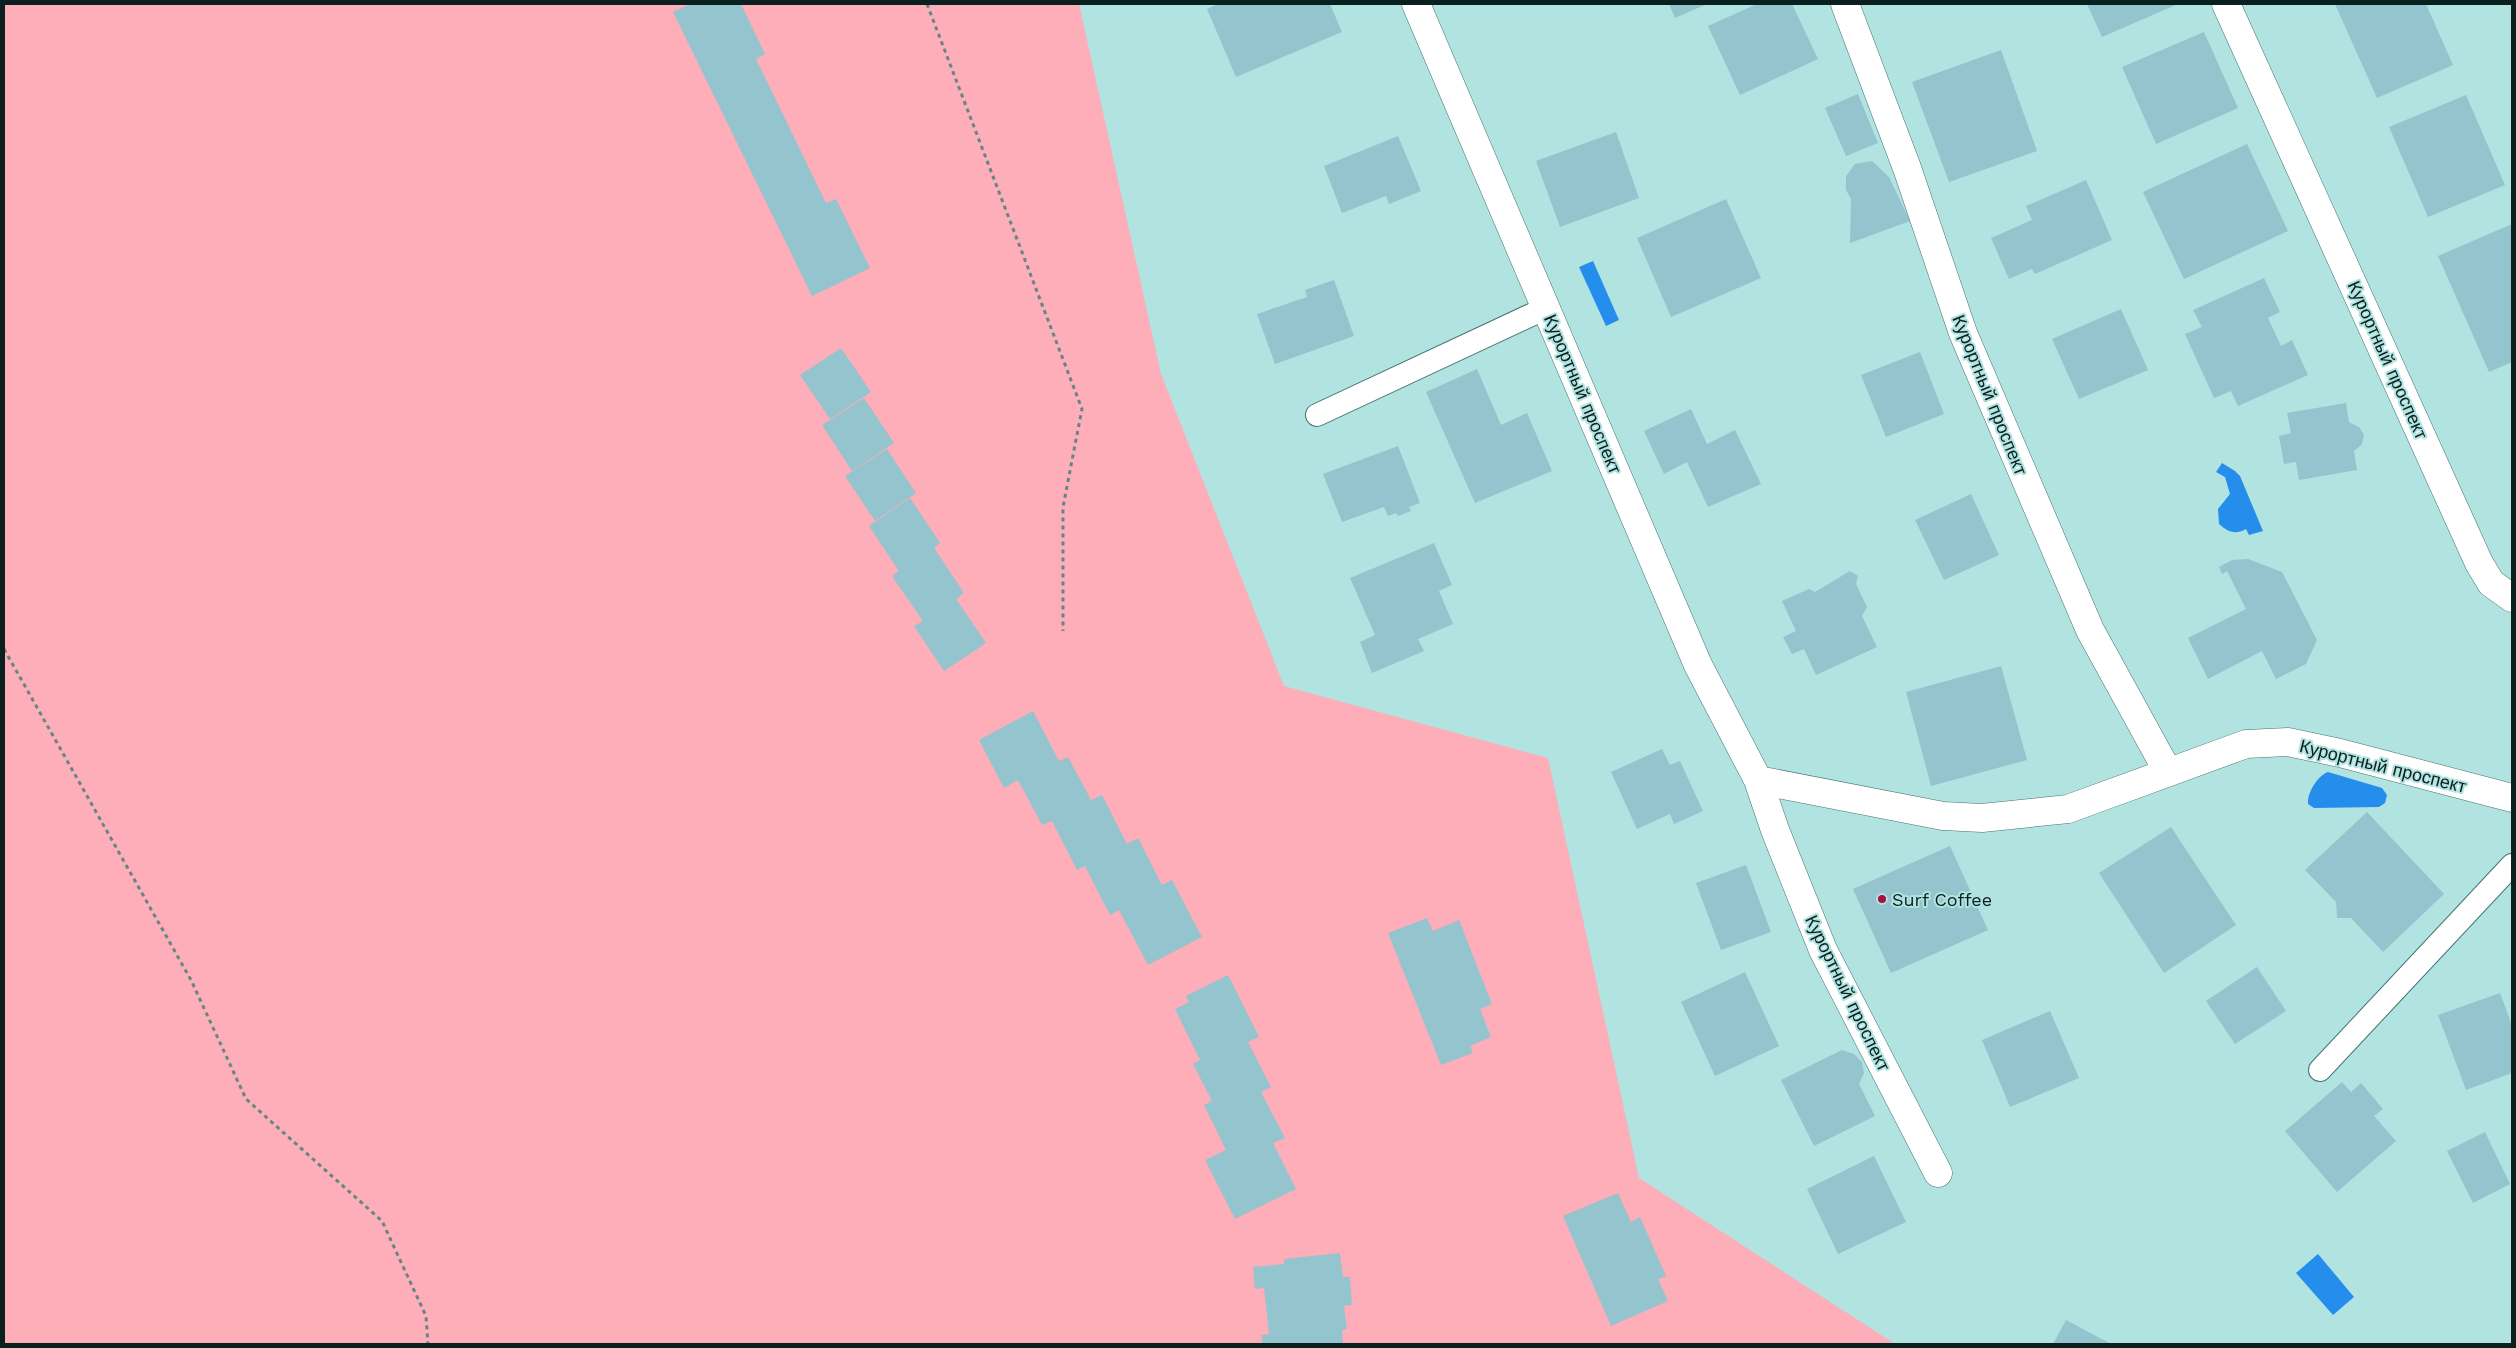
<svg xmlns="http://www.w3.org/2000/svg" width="2516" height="1348" font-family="'Work Sans',sans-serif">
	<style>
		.green { fill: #fdaeb8 }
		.water { fill: #258eec }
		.building { fill: #94c4ce }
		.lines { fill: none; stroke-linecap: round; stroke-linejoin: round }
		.service-casing { stroke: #447371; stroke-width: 24 }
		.minor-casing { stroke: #447371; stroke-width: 29 }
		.path { stroke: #638785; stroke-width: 3; stroke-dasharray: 4 4; stroke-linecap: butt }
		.service { stroke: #fff; stroke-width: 22 }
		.minor { stroke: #fff; stroke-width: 28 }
		.poi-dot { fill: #a71142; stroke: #b1e3e0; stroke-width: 2 }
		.labels { text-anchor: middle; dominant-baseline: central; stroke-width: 4; stroke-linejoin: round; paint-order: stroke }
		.street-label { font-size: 18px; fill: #0b1f1e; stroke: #b1e3e0 }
		.poi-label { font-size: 18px; fill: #0b1f1e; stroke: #b1e3e0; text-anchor: start }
	</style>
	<rect width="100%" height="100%" fill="#b1e3e0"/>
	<!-- green -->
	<path class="green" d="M4,4h1075l82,370 123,312 264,72 91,420 256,166h-1891z"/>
	<!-- water -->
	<path class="water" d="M1593,261l26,59 -13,6 -27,-59z
		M2222,463l13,8 5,5 23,55 -14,4 -3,-6c-11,6 -18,3 -27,-5l-1,-15 12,-15 -5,-17 -9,-5z
		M2328,772l54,16 5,7 -2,8 -6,4 -65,1 -6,-4c-1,-11 10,-29 20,-32z
		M2318,1254l36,43 -21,18 -37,-42z"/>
	<!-- building -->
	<path class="building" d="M691,4h50l24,50 -9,5 70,144 10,-4 34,69 -58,28 -139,-284z
		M1218,4h112l12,28 -106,45 -29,-68z
		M1669,4h38l-32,14z
		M1757,4h35l26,55 -78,36 -32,-69z
		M2087,4h91l-76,33z
		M2335,4h91l27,61 -76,33z
		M2204,32l34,76 -82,36 -34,-77z
		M2001,50l36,101 -88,31 -37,-100z
		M1858,94l20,49 -32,13 -21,-48z
		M2466,95l39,90 -77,32 -39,-90z
		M1616,132l23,66 -79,29 -24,-66z
		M1398,136l23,55 -32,13 -3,-8 -44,17 -18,-47z
		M2247,144l41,87 -104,48 -41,-87z
		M1872,161l17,16 21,44 -60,22 1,-44 -5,-9v-14l9,-12z
		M2086,180l26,60 -77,34 -3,-5 -23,10 -18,-41 41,-18 -6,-14z
		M1726,199l35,79 -90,39 -34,-79z
		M2512,224v138l-23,10 -51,-116z
		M2264,278l16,34 -12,6 13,28 11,-6 16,35 -70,31 -7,-15 -17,7 -29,-64 17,-7 -9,-17z
		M1334,280l20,56 -79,28 -18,-50 50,-17 -2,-7z
		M2121,309l27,61 -69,29 -27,-60z
		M841,348l30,44 -41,27 -30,-44z
		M1920,352l24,62 -58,23 -25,-62z
		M1477,369l24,56 26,-12 25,58 -77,32 -49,-111z
		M864,398l30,45 -42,28 -30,-46z
		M2346,403l3,19 10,5 5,8 -2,9 -8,7 3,19 -58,10 -3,-18 -12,2 -5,-28 12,-3 -4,-20z
		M1691,409l16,35 28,-14 26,54 -53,23 -21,-45 -23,12 -20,-43z
		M1398,446l22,57 -11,4 2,4 -13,5 -2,-3 -8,3 -4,-9 -42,15 -19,-48z
		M887,449l29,44 -41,28 -30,-45z
		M1971,494l28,61 -55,25 -29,-60z
		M910,498l30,45 -6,5 30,45 -8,6 30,44 -42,28 -30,-45 9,-5 -31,-45 7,-5 -30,-45z
		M1434,543l18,42 -13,6 14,33 -35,15 6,12 -52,22 -12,-31 15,-7 -25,-57z
		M2248,559l34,13 35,68 -11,24 -30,15 -14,-28 -54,28 -20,-41 58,-29 -19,-38 -5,3 -3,-7 13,-7z
		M1850,571l8,5 -2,8 11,23 -5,9 15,31 -61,28 -12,-26 -12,5 -9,-17 13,-6 -14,-30 27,-12 6,3z
		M2001,666l26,94 -96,26 -25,-94z
		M1033,711l26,50 9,-4 23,43 11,-5 25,49 11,-6 24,47 10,-5 30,57 -54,28 -29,-55 -9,5 -25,-49 -8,4 -25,-49 -10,4 -24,-45 -14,8 -25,-48z
		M1662,749l8,16 10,-4 23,50 -29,13 -4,-10 -33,15 -26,-57z
		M2367,812l77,82 -61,58 -32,-34h-14l-1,-16 -31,-32z
		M2171,827l65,98 -72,48 -65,-100z
		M1950,846l38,84 -97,43 -38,-84z
		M1746,865l25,67 -50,18 -25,-67z
		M1427,918l6,13 26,-11 33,84 -12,5 11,28 -21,9 3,7 -32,12 -53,-132z
		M2257,967l29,44 -51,33 -29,-43z
		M1745,972l34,74 -64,30 -34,-74z
		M1228,975l31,62 -11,5 23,45 -10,5 24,46 -12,5 23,46 -61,30 -30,-59 21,-10 -22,-45 8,-4 -19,-37 7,-4 -25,-51 14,-7 -3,-6z
		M2500,993l12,32v48l-46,17 -28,-75z
		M2050,1011l29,67 -69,29 -28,-67z
		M1842,1050l12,4 8,8 2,11 -5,11 16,32 -61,30 -33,-66z
		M2342,1082l9,10 10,-9 22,26 -9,7 22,25 -59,51 -52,-61z
		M2485,1132l25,52 -37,19 -26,-52z
		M1874,1156l32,66 -68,32 -31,-65z
		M1618,1193l13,29 9,-5 26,59 -8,3 10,22 -57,25 -48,-110z
		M1340,1253l3,24h7l2,28 -8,1 3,23 -5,1 1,14h-80l-2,-9 8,-1 -5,-46 -9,1 -2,-22 31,-3v-5z
		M2066,1320l45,24h-58z"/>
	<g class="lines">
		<defs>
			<path id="service" d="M1317,415l229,-107
				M2320,1070l192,-205"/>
			<path id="minor" d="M1416,4l282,661 60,115 185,36 39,2 86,-9 178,-65 42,-2 52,11 172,45
				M1845,4l62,164 56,165 127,297 78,142
				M2226,4l253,559 12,20 21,15
				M1758,780l17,50 48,120 115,223"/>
		</defs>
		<!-- service casing -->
		<use href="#service" class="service-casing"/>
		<!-- minor casing -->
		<use href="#minor" class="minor-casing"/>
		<!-- path -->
		<path class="path" d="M927,4l155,405 -19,98v124
			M4,649l187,331 55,119 136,122 44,95 2,28"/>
		<!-- service -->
		<use href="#service" class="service"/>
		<!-- minor -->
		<use href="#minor" class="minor"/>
	</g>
	<!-- markers -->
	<circle class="poi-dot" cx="1882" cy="899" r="5"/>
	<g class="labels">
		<!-- street labels -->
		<g class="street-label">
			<text transform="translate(2388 360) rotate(66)">Курортный проспект</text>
			<text transform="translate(1583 394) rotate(67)">Курортный проспект</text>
			<text transform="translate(1990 395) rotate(68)">Курортный проспект</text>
			<text transform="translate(2383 766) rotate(14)">Курортный проспект</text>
			<text transform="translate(1848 993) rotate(64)">Курортный проспект</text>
		</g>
		<!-- poi labels -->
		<g class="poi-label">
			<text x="1892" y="899">Surf Coffee</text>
		</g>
	</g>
	<!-- border -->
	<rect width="2516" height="1348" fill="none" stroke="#0b1f1e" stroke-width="10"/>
</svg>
